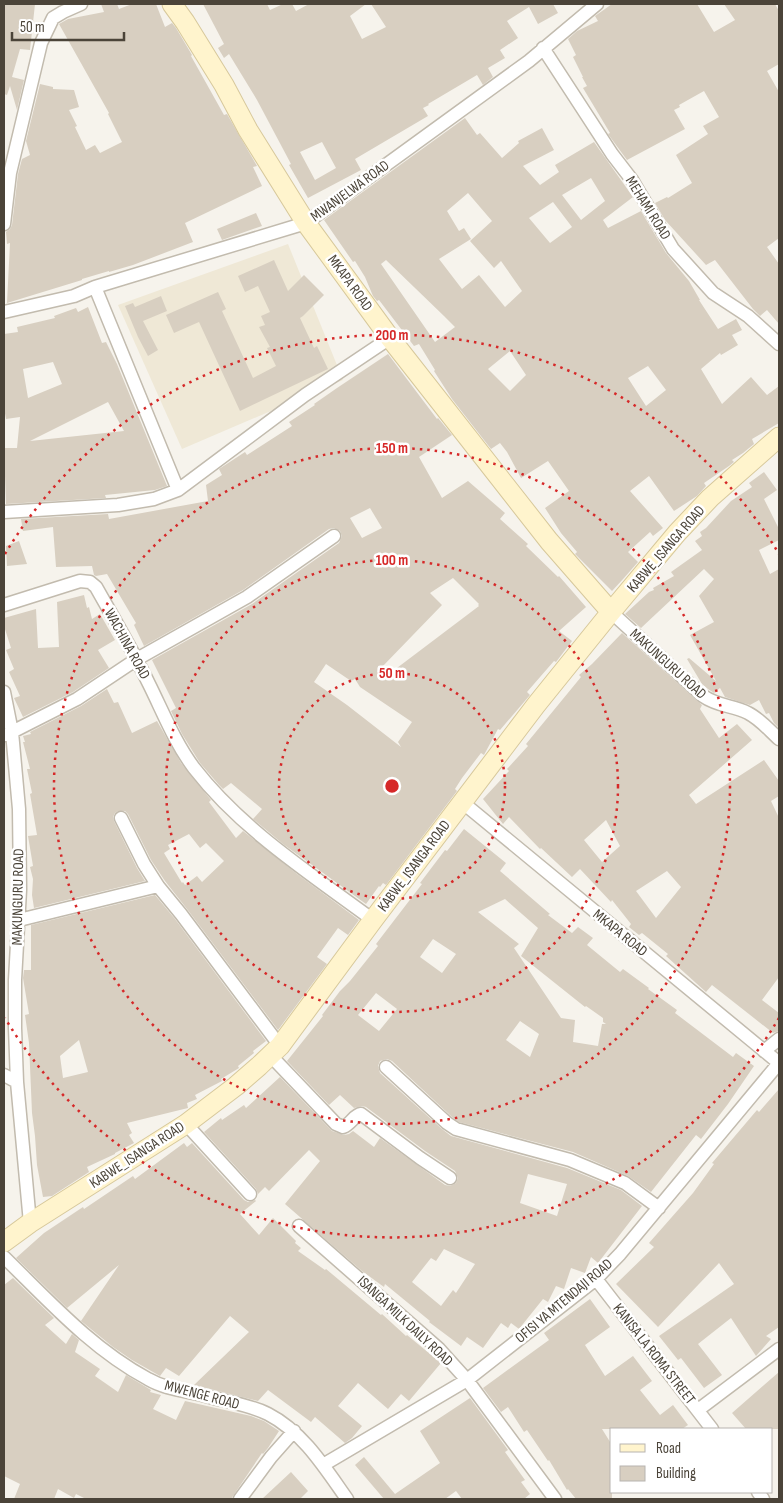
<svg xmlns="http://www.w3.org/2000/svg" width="783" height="1503" font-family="'Sofia Sans Condensed',sans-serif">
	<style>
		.education { fill: #efe8d6 }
		.building { fill: #d8cfc1; fill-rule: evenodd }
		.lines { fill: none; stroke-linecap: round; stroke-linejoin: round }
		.street-casing { stroke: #c2bbae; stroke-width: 15 }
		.secondary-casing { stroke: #d7c89b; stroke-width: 21 }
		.street { stroke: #fff; stroke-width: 12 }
		.secondary { stroke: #fff4cd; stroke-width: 19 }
		.ring { fill: none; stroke: #d62828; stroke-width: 2.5; stroke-dasharray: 2.5 5 }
		.labels { text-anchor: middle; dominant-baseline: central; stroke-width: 5; stroke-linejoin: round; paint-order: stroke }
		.street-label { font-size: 15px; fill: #4b4439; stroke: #fff }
		.centre { fill: #d62828; stroke: #fff; stroke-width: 2.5 }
		.ring-label { font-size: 15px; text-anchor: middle; font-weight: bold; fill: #d62828; stroke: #fff; stroke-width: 5; stroke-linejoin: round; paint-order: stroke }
	</style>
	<rect width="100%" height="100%" fill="#f6f3ec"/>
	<!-- education -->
	<path class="education" d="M288,244l55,136 -161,69 -64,-144z"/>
	<!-- building -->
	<path class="building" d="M4,4h31l-5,46 -10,-1 -8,28 12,3 -7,30 -7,-24 -3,9 -3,-1v-64l1,-14h-1z
		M101,4h16l2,5 13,-5h24l9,23 7,-4 4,5 16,27 -1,1 33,59 3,-1 30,52 -4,1 9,19 -77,37 8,19 -60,23 -24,7v-1l-27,8v1l-75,23 3,-60 -3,1 -1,-12 4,-3 2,-4 6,-51 4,-15 8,-4 -4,-14 14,-57 13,3v2l21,1 5,17 -10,3 8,16 -2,1 11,23 9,-5 5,8 22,-11 -14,-28 1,-1 -50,-89 9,-5 36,-7z
		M203,4h64l3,6 13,-6h9l4,7 13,-7h57l-16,12 12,23 24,-12 -15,-23h182l5,9 -20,11 -9,-17 -22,14 11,17 -18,12 5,8 -17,10 5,9 -10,8 -6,-10 -49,29 1,1 -6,3 5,8 -73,43 6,11 -53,28 -19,-33 2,-1 -34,-64 -28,-46 -5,4 -6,-10 6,-4zM322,142l14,26 -21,12 -15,-28z
		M612,4h85l17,28 21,-12 -11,-16h51l4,7v53l-12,7 12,21v146l-12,9 12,17v60l-12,-14 -7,6 -7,-7 -38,-49 -9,5 -41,-45 -10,-17 12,-6 1,1 24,-15 -16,-28 32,-21 -5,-8 16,-9 -15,-26 -25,14 1,2 -6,3 11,19 -58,31 -19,-26 2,-1 -27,-45 4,-2 -5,-9h1l-10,-20 3,-2 -8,-16 9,-8 21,-10 -3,-5z
		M465,118l12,17 3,-2 22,25 17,-15 -1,-2 24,-13 12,22 -31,16 17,19 19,-13 -4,-7 39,-23 39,55 -30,23 5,8 33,-17 25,42 23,28 11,19h-1l19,29 18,-10 6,11 -10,5 6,10 -17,10 -1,-2 -19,16 21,35 29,-27 16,18 12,-9v37l-27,16 2,5 -11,9 -11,7 2,2 -5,4 -25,17 2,3 -9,10 -23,15 -25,-35 -19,15 33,37 -10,8 -3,-4 -22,20 10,10 -14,16 -12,13 -37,-37 2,-2 -16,-19 -16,-25 24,-17 -21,-30 -27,17 -14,-26 -7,-9 -9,6 -39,-50 -18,-28 1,-1 -16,-26 -5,2 -35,-46 -2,1 -4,-5 -8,-19 -10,-16 -2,1 -29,-42zM591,178l14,23 -24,19 -19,-25zM468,193l24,28 -22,20 24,27 7,-7 21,30 -17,16 -26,-32 -17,14 -23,-30 32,-20 -7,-11 -5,3 -12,-20zM553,202l19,25 -22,16 -21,-25zM386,260l58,56 11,11 -20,15 -54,-78zM510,351l16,24 -16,16 -22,-22zM648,366l18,24 -20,16 -18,-28z
		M256,213l6,13 -40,14 -5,-11z
		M274,260l14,31 16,-16 20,20 -21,21 -3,2 14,30 3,-2 11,23 -88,42 -41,-89 -25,11 -8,-18 52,-23 8,17 -4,2 31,67 23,-12 -9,-18 3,-1 -11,-20 6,-2 -4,-9 9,-4 -12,-26 -13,6 -7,-16z
		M161,296l6,15 -24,10 15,29 -10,6 -10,-19 -13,-31 8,-3 2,4z
		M88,307l14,36 4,-1 11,22 50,122 -12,4 -50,5 1,3 -100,6 -2,-56h13l3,-31 -14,2 -2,-11v-74l14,-2 -1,-5 38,-9 -1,-2 22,-8 2,4zM53,362l9,22 -34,14 -5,-29zM108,402l16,29 -94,10z
		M388,354l49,65 1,-1 14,17 -33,22 23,41 26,-17 37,32 -5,6 28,25 -2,2 32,31 1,-1 27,31 -27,24 13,10 -16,21 -2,-1 -27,31 3,3 -30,35 -2,-1 -13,24 -1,2 -3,-2 -19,25 -7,11 2,2 -71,94 -3,-2 -3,4 -1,-1 -13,18 -83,-60 -30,-25 9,-10 -31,-26 -8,6 -4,-4 -19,-22 -18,-29 -11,-23 5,-3 -24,-48 100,-56 87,-61 3,-7 -2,-5 -6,-3 -5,1 -86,61 -99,56 -10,-21 2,-2 -29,-49 -11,2 -2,-1 -2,-9 -36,1 -3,-40 -30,4 -2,-12 87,-5 1,5 99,-18 -2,-16 16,-10 -3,-6 26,-17 2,3 45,-29 -3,-4 26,-17 -1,-1 23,-16zM370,508l12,20 -20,10 -12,-20zM453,578l26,26 -1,1 1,1 -90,68 -7,-7 60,-62 -12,-12zM326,664l25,17 4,-2 5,8 52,35 -14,20 3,5 -54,-42 -33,-23z
		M764,472l13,18 -13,9 15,30v11l-20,10 11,24 9,-5v159l-5,-5 -5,-10 -3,1 -7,-14 -9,5 -25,-8 -5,-9 -6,5 -6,-4 -6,-5 -15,-25 2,-1 27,23 -26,-46 24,-13 -15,-26 15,-17 -10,-10 -63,59 -16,-14 24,-22 5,-2 -1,-2 21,-12 -3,-4 31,-22 -7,-9 7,-5 -2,-4 6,-4 25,-27 21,-14 -3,-4z
		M19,541l8,23 -20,2 -1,-20z
		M84,595l3,13 2,-1 3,12 8,-5 15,26 -17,10 11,18 -36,24 -50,25 -9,-19 6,-2 -11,-24 5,-3 -8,-19 5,-2 -7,-22v-8l32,-9 2,39 21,-1 -2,-45z
		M622,633l80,72 -2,4 19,29 18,-14 15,16 -63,55 7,9 68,-44 15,21v15l-8,5 8,17v159l-17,23 17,13v18l-6,2 -61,-48 -6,7 -40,-36 2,-2 -26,-21 -3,2 -10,-8 2,-3 -19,-24 -1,2 -31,-33 -8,8 -31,-29 -1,1 -31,-32 -6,7 -20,-25 26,-28 -2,-2 21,-23 -2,-2 55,-67 -2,-2 13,-11zM606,820l14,26 -18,16 -18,-22zM667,871l14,16 -25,31 -20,-27z
		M107,689l7,14 4,-1 14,31 25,-12 24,42 30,37 -2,2 27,36 7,-7 54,43 62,46 -11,15 -10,-7 -21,29 10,7 -49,66 -91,-121 -22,-28 -14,-21 -23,-46 -3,-3h-7l-3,2 -2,4 1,4 23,47 8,13 -111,27 -2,-13 1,-16 -3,-12 3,-1 -5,-30 9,-1 -7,-41 2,-1 -5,-24h3l-7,-27h2l-2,-6 8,-2 -1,-2 51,-26zM189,834l11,14 6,-5 18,18 -22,21 -5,-6 -12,9 -2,-3 -1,1 -18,-30 6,-4 -2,-4z
		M464,829l42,34 -6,8 50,43 -2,1 24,18 6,-6 15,11 -6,7 33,27 3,-3 26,19 -1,1 29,21 -2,3 58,44 3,-4 18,13 -26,38 -27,35 -5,-4 -45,57 -23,-16 -55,-24 -114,-30 -7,-5 -60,-56 -5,-2 -7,2 -2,5 2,7 62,56 9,7 116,32 54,22 21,16 -44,57 -7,-6 -6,16 -14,-5 -7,21 -8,-3 -8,16 -5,-3 -24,30 -8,-6 -3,5 -7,-5 -18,25 -16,-11 -6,9 -32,-24 1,-1 -45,-37 -1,3 -22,-16 -77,-67 35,-43 -11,-11 -40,41 -4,-4 -7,7 -2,-5 -52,-57 17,-14 1,2 22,-15 2,3 34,-31 52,54 12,4 5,-1 4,-3 21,16 6,-9 65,47 5,1 6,-3 2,-5 -3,-7 -30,-20 -59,-44 -4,-1 -8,2 -14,-13 -11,10 -42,-44 36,-45 -1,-1 18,-24 10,-10 28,-35 -2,-2 46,-60 -2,-1 25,-33 2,1zM505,899l33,29 -17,28 64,51 1,-1 17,12v4l3,2h-4l-4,22 -25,-4 2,-22 -14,-2 -47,-70 5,-4 -41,-32zM433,939l23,15 -14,19 -22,-16zM376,993l21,16 -18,22 -21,-16zM520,1021l19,13 -9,23 -24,-17zM528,1174l39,10 -10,32 -37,-13zM444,1249l31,15 -19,29 -3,-3 -12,16 -29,-24 19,-24 5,3z
		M155,895l20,24 91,122 -13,10 1,2 -16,13 1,2 -18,11 1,2 -27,14 2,4 -10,4 1,5 -61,15 5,10 -3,2 5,8 -19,10v1l-28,13 2,5 -37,24 -9,1 -6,-32 -2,-29 -3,-23 -3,-70 -4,-28 4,-1 -6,-36 1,-8h7v-45zM79,1040l9,32 -25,6 -3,-22z
		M779,1089v238l-13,9 5,3 -15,17 -25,-38 -33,26 24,31 -18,13 -23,-30 -3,2 -19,-24 75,-52 -15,-21 -61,64 -42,-43 38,-37 -5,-4 44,-50 21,-29 -2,-1 45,-53 2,2z
		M184,1143l3,4 5,-4 52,57 4,2 7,-2 1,1 -16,13 19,21 14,-17 23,23 -1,2 6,5 -3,3 27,19 1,-1 55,46 1,-1 24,22 1,-1 34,28 -32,38 -8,-7 -13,15 -30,-26 -20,23 24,20 -10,12 -7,5 -30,-26 -4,5 -43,-32 -10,11 -64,-16 55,-53 -19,-16 -51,60 -13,-8 -6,8 -28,-16 -19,-13 -32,-26 38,-56 -52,43 -51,-50 28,-25 39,-26 1,2 49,-33 2,3z
		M13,1278l41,40 -9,7 21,19 6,-10 7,6 -4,12 25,17 -5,7 23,16 8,-17 25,15 -1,2 11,3 -8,14 23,11 9,-19 66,15 13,5 15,10 -11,17 -5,6 -1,-1 -31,46h-145l-10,-5 -2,4 -16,-9 -4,10h-40l6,-15 -16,-8v-191z
		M590,1299l20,28 -25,18 20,31 28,-20 19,25 -12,9 20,25 13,-10 15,20 -6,4h-80l10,16v54h-36l-8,-10 -1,1 -18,-30 -1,1 -21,-31 -3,2 -16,-25 -7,5 -18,-24 66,-48 -5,-7z
		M779,1372v57h-33l-14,-16z
		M470,1398l38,52 -3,2 20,28 -4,2 9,12 -6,5h-62l-6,-8 -11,8h-61l-29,-34 9,-8 31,37 45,-31 -20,-32z
		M291,1472l17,19 -8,8h-38z"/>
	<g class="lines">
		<defs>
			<path id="street" d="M543,48l69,106 20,26 41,69 40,44 35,23 31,28
				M4,224l6,-51 31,-130 12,-25 10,-6 18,-8
				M95,287l83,203
				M4,312l70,-16 21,-9 211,-64 223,-162 68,-57
				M4,512l114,-7 36,-6 24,-9 127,-95 85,-57
				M4,605l76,-24 10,1 6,5c18,32 37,64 53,97 14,28 26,59 45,84 48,62 117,106 179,152
				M611,612l92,84c16,11 30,9 45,17 12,6 21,17 31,26
				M4,692l8,40 7,77 1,81 -5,90v48l2,54 13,141
				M6,735l71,-36 60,-40 110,-62 87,-61
				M462,802l317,261
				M121,818l23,46 14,22 23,28 99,132
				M19,920l139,-34
				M764,1051l15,-12
				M271,1056l65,68 7,3c8,-3 11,-12 18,-13l59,44 30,20
				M386,1067l61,56 9,6 114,31 55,23 34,25
				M4,1075l13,7
				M186,1124l64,70
				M299,1226l140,123 28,31 88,119
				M4,1257c45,44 88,92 144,122 19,11 41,12 62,18 19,5 40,8 58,17 35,18 57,54 79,85
				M596,1279l116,150
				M698,1410l81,-61
				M323,1465l144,-85 129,-101 24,-25 159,-191
				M758,1492l5,7
				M240,1499l31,-42 23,-26"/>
			<path id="secondary" d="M172,4l13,18 39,63 24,45 58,93 84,115 159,203 62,71
				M4,1242l26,-19 156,-99 50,-38 23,-20 21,-20 93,-126 163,-215 75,-93 66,-79 33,-35 69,-61"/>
		</defs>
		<!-- street casing -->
		<use href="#street" class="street-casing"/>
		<!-- secondary casing -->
		<use href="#secondary" class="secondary-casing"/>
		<!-- street -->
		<use href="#street" class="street"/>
		<!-- secondary -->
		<use href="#secondary" class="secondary"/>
	</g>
	<!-- distance rings -->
	<g class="ring">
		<circle cx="392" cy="786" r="113"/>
		<circle cx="392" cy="786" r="226"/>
		<circle cx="392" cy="786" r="338"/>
		<path d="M779 1018A451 451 0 0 1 5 1018M5 554A451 451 0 0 1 779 554"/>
	</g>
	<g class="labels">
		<!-- street labels -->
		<g class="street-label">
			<text transform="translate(350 191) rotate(-36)">MWANJELWA ROAD</text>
			<text transform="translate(648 208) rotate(58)">MEHAMI ROAD</text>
			<text transform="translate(350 283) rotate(54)">MKAPA ROAD</text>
			<text transform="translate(666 549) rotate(-49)">KABWE_ISANGA ROAD</text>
			<text transform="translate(127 644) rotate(61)">WACHINA ROAD</text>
			<text transform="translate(668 664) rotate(42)">MAKUNGURU ROAD</text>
			<text transform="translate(414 866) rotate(-53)">KABWE_ISANGA ROAD</text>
			<text transform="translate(18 897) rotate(-89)">MAKUNGURU ROAD</text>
			<text transform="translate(620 933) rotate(39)">MKAPA ROAD</text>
			<text transform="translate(137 1155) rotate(-33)">KABWE_ISANGA ROAD</text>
			<text transform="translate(564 1301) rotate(-40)">OFISI YA MTENDAJI ROAD</text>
			<text transform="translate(405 1321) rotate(43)">ISANGA MILK DAILY ROAD</text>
			<text transform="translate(654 1354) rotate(52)">KANISA LA ROMA STREET</text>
			<text transform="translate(202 1395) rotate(15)">MWENGE ROAD</text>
		</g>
	</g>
	<circle cx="392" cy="786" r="8" class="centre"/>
	<g class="ring-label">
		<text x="392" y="340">200 m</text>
		<text x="392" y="453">150 m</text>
		<text x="392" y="565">100 m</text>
		<text x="392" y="678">50 m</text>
	</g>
	<!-- border -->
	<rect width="783" height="1503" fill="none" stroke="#4b4439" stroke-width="10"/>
	<!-- legend -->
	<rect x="610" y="1428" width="162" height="65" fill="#ffffff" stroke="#b7b4b0"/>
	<rect x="620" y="1444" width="25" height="8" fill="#fff4cd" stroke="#b7b4b0"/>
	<text x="656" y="1453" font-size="15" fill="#4b4439">Road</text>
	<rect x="620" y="1466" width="25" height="15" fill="#d8cfc1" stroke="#b7b4b0"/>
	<text x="656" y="1478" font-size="15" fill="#4b4439">Building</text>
	<!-- scale -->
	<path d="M12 32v8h112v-8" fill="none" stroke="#4b4439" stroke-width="2.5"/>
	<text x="20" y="32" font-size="15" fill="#4b4439" stroke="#ffffff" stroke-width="4" paint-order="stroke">50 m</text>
</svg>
